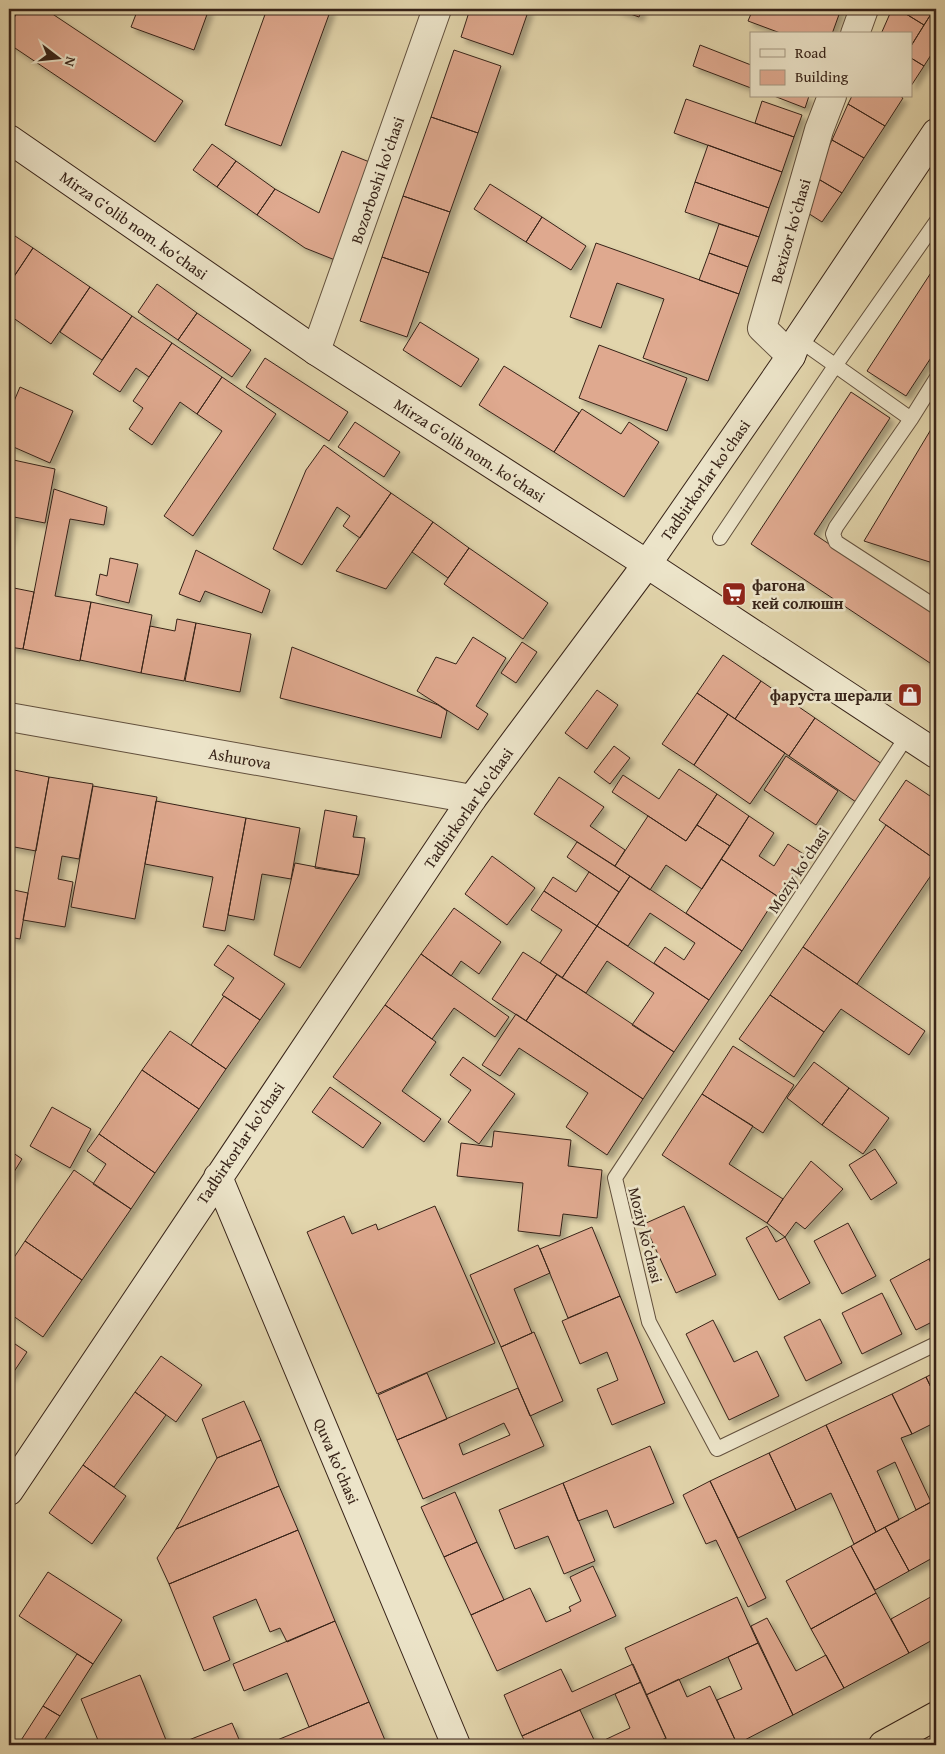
<svg xmlns="http://www.w3.org/2000/svg" width="945" height="1754" font-family="'Gentium Book Plus',serif">
	<style>
		.building { fill: #dfa98f; stroke: #372318; fill-rule: evenodd; filter: url(#shadow) }
		.lines { fill: none; stroke-linecap: round; stroke-linejoin: round }
		.lane-casing { stroke: #62503d; stroke-width: 16 }
		.street-casing { stroke: #62503d; stroke-width: 30 }
		.secondary-casing { stroke: #372318; stroke-width: 30 }
		.highway-casing { stroke: #372318; stroke-width: 30 }
		.lane { stroke: #ece4c9; stroke-width: 14 }
		.street { stroke: #ece4c9; stroke-width: 28 }
		.secondary { stroke: #ece4c9; stroke-width: 28 }
		.highway { stroke: #e2d5ac; stroke-width: 28 }
		.labels { text-anchor: middle; dominant-baseline: central; stroke-width: 5; stroke-linejoin: round; paint-order: stroke }
		.street-label { font-size: 16px; fill: #372318; stroke: #ece4c9 }
		.poi-label { font-size: 16px; font-weight: bold; fill: #372318; stroke: #ece4c9; text-anchor: start }
	</style>
	<defs>
		<filter id="shadow"><feDropShadow dx="4.5" dy="4.5" stdDeviation="2.5" flood-color="#0004"/></filter>
	</defs>
	<rect width="100%" height="100%" fill="#e2d5ac"/>
	<filter id="stains"><feTurbulence type="fractalNoise" baseFrequency=".004" numOctaves="4"/><feColorMatrix values="0 0 0 0 .2 0 0 0 0 .09 0 0 0 0 .02 0 0 0 .5 -.17"/></filter>
	<radialGradient id="worn" r=".72"><stop offset=".6" stop-color="#630" stop-opacity="0"/><stop offset="1" stop-color="#630" stop-opacity=".3"/></radialGradient>
	<!-- building -->
	<path class="building" d="M20,9h25l138,92 -28,41 -146,-98v-19z
		M138,9h71l-15,41 -63,-23z
		M267,9h64l-50,137 -56,-21z
		M470,9h59l-16,46 -52,-18z
		M616,9h26l-3,8z
		M753,9h88l-9,25h-49l-35,-13z
		M892,9h6l26,16 -13,21v-12h-30z
		M898,9h38v8l-5,-3 -7,11z
		M931,14l5,3v30l-12,19 -13,-8v-12z
		M700,45l51,20v23l-58,-22z
		M454,50l47,16 -23,67 -47,-16z
		M911,58l13,8 -13,20z
		M774,96h35l-4,12z
		M852,96h48l3,2 -18,28 -37,-22z
		M686,99l108,38 -12,35 -108,-39z
		M762,101l40,14 -8,22 -39,-14z
		M848,104l37,22 -21,32 -32,-18z
		M431,117l47,16 -28,79 -47,-16z
		M832,140l32,18 -22,35 -27,-16z
		M212,144l24,17 -19,26 -24,-17z
		M708,145l74,27 -13,36 -74,-26z
		M342,151l30,12 -37,97 -30,-12 -48,-33 18,-26 44,24z
		M236,161l39,28 -18,26 -40,-28z
		M815,177l27,16 -20,29 -22,-14z
		M695,182l74,26 -10,29 -74,-25z
		M490,184l52,33 -16,25 -52,-33z
		M403,196l47,16 -21,61 -47,-16z
		M542,217l44,29 -15,24 -45,-28z
		M719,224l40,13 -11,30 -39,-14z
		M9,232l24,16 -24,36z
		M596,243l143,51 -31,87 -65,-23 21,-59 -47,-16 -16,45 -31,-11z
		M33,248l57,39 -39,57 -42,-29v-31z
		M709,253l39,14 -9,27 -40,-14z
		M382,257l47,16 -22,64 -47,-16z
		M936,265v85l-30,46 -39,-25z
		M157,284l40,29 -19,27 -40,-28z
		M90,287l42,29 -30,44 -42,-28z
		M197,313l54,37 -19,27 -54,-37z
		M132,316l40,27 -23,34 -13,-9 -16,24 -27,-18z
		M420,322l59,37 -18,28 -58,-37z
		M172,343l50,34 -25,37 -17,-12 -28,43 -23,-16 14,-21 -10,-7z
		M599,345l88,33 -20,53 -88,-33z
		M265,358l83,54 -19,29 -83,-54z
		M504,366l75,47 -25,39 -75,-47z
		M222,377l54,37 -83,122 -29,-20 58,-85 -25,-17z
		M20,387l53,24 -23,52 -41,-18v-32z
		M851,392l39,26 -76,116 122,81v52l-185,-123z
		M582,409l39,25 8,-12 30,20 -35,55 -70,-45z
		M936,421v143l-72,-23z
		M355,422l45,30 -16,25 -46,-30z
		M324,445l67,48 -31,45 -17,-12 7,-10 -13,-9 -35,58 -29,-16 33,-79z
		M9,459l46,10 -10,54 -31,-6 -5,24z
		M54,489l53,18 -3,18 -34,-6 -15,77 36,6 -11,59 -57,-12z
		M391,493l42,29 -47,67 -50,-18z
		M433,522l36,26 -21,30 -36,-26z
		M469,548l79,55 -25,36 -79,-55z
		M196,550l74,40 -8,23 -57,-22 -5,11 -21,-8z
		M110,558l28,6 -9,39 -33,-8 4,-21 7,2z
		M9,587l25,5 -11,57 -14,-2z
		M91,602l61,13 -11,58 -61,-13z
		M177,619l19,4 -12,58 -43,-8 9,-47 25,5z
		M196,623l55,11 -11,58 -55,-11z
		M473,637l33,21 -30,48 12,8 -10,16 -61,-39 19,-34 20,7z
		M522,642l15,10 -21,31 -15,-10z
		M292,647l146,58 9,6 -6,27 -161,-40z
		M723,655l38,26 -26,38 -38,-26z
		M761,681l54,37 -26,38 -54,-37z
		M597,690l21,15 -31,44 -22,-16z
		M697,693l31,21 -34,51 -32,-21z
		M728,714l57,39 -35,51 -56,-39z
		M815,718l67,46 -26,38 -67,-46z
		M614,746l16,12 -20,26 -16,-12z
		M786,756l52,35 -22,34 -52,-35z
		M9,769l40,8 -13,74 -27,-5z
		M679,769l38,25 -31,47 -74,-49 11,-17 36,24z
		M49,777l44,7 -14,75 -17,-3 -4,23 15,3 -8,45 -42,-7z
		M559,777l45,30 -14,19 35,24 -10,16 -81,-52z
		M906,780l30,20v60l-57,-40z
		M93,786l64,11 -22,122 -64,-12z
		M717,794l32,22 -19,30 -33,-21z
		M156,801l90,17 -21,113 -22,-4 10,-50 -68,-13z
		M325,810l32,6 -4,21 12,1 -6,37 -44,-7z
		M648,816l38,25 11,-16 33,21 -28,43 -36,-24 -16,25 -35,-24z
		M749,816l25,17 -15,23 15,10 14,-22 17,11 -28,41 -56,-37z
		M246,818l54,10 -9,51 -29,-5 -8,46 -26,-5z
		M886,825l50,35v8l-79,116 -54,-37z
		M577,842l53,34 -11,16 -52,-35z
		M492,856l43,32 -28,37 -42,-31z
		M721,859l56,37 -35,55 -56,-38z
		M295,863l64,12 -59,93 -26,-13z
		M589,872l30,20 -22,34 -53,-35 9,-14 23,15z
		M630,876l112,75 -33,49 -55,-37 11,-16 19,13 11,-17 -45,-30 -22,33 -31,-20z
		M9,889l19,4 -8,46 -11,-2z
		M544,891l53,35 -35,52 -22,-15 22,-33 -31,-20z
		M454,908l47,34 -22,32 -18,-13 -10,15 -30,-22z
		M597,926l112,74 -35,52 -42,-27 22,-32 -47,-32 -21,32 -24,-15z
		M228,945l57,39 -25,36 -38,-25 12,-17 -20,-13z
		M803,947l122,84 -16,24 -68,-46 -17,23 -54,-37z
		M523,952l34,22 -31,47 -34,-22z
		M421,954l88,63 -14,20 -41,-29 -22,31 -47,-34z
		M557,974l117,78 -31,47 -117,-78z
		M770,995l54,37 -30,45 -55,-38z
		M224,996l36,24 -34,49 -35,-24z
		M385,1005l51,37 -34,49 39,28 -17,23 -91,-65z
		M516,1014l127,85 -36,56 -41,-28 22,-34 -69,-45 -19,28 -18,-11z
		M170,1031l56,38 -27,40 -57,-39z
		M733,1046l61,39 -31,48 -61,-39z
		M463,1057l52,37 -36,50 -31,-22 23,-32 -21,-15z
		M814,1062l35,26 -27,37 -35,-27z
		M142,1070l57,39 -44,64 -56,-39z
		M330,1087l51,36 -18,25 -51,-36z
		M849,1088l40,30 -26,36 -41,-29z
		M702,1094l51,32 -24,38 54,35 -16,24 -105,-68z
		M52,1107l39,22 -21,39 -40,-22z
		M494,1131l77,9 -3,26 34,4 -5,48 -34,-4 -3,22 -42,-5 5,-48 -66,-7 4,-33 31,4z
		M99,1134l56,39 -24,36 -38,-25 13,-20 -19,-13z
		M875,1149l22,34 -26,17 -22,-35z
		M9,1150l13,9 -13,21z
		M811,1161l32,28 -38,40 -9,-7 -11,15 -18,-14 16,-24z
		M74,1170l57,39 -49,71 -57,-39z
		M435,1206l60,137 -118,51 -70,-162 37,-16 8,18 24,-10 2,6z
		M684,1206l32,69 -40,18 -32,-69z
		M848,1223l28,53 -34,18 -28,-53z
		M767,1226l9,16 9,-5 25,46 -31,17 -33,-62z
		M592,1227l28,69 -52,22 -28,-69z
		M25,1241l57,39 -39,57 -34,-24v-32l3,-4 -3,-3v-9z
		M538,1245l12,28 -36,16 18,44 -31,14 -31,-72z
		M936,1255v17l-7,-13z
		M929,1259l7,13v48l-20,10 -26,-50z
		M882,1293l20,41 -40,20 -20,-41z
		M620,1296l45,107 -53,22 -15,-36 21,-9 -11,-28 -27,12 -18,-43z
		M820,1319l22,44 -36,18 -22,-44z
		M713,1320l21,42 23,-11 22,45 -50,24 -43,-86z
		M534,1332l29,69 -33,15 -29,-69z
		M9,1340l18,12 -18,27z
		M161,1356l41,29 -26,37 -41,-30z
		M936,1372v26l-10,-21z
		M427,1373l20,46 -50,21 -19,-45z
		M926,1377l10,21v24l-24,12 -20,-40z
		M518,1388l26,58 -121,53 -26,-59zM504,1423l6,12 -47,20 -4,-11z
		M135,1392l31,23 -52,72 -31,-22z
		M892,1394l20,40 -11,4 30,64 -15,8 -21,-48 -18,9 22,49 -23,12 -50,-107z
		M244,1401l17,39 -44,18 -15,-39z
		M826,1425l50,107 -22,12 -23,-51 -35,17 -27,-57z
		M261,1440l18,46 -103,43 41,-71z
		M650,1446l24,57 -60,25 -7,-18 -29,11 -15,-38z
		M769,1453l27,57 -58,28 -28,-57z
		M83,1465l43,31 -34,48 -43,-31z
		M710,1481l56,117 -18,9 -32,-67 -10,4 -23,-49z
		M563,1483l32,78 -31,13 -16,-38 -33,13 -16,-39z
		M279,1486l19,44 -129,54 -12,-26 19,-29z
		M455,1492l22,50 -33,15 -23,-50z
		M931,1502l5,11v43l-27,15 -24,-44z
		M885,1527l24,44 -34,19 -24,-44z
		M298,1530l37,91 -48,21 -7,-14 -10,4 -14,-33 -43,18 17,43 -26,11 -35,-87z
		M477,1542l27,58 -33,15 -27,-58z
		M851,1546l25,47 -65,36 -25,-48z
		M593,1566l23,50 -119,55 -26,-56 59,-27 16,34 25,-11 -2,-4 12,-6 -11,-24z
		M48,1572l74,48 -29,44 -74,-48z
		M876,1593l33,60 -65,35 -33,-59z
		M936,1594v44l-27,15 -18,-34z
		M737,1597l21,46 -112,52 -21,-47z
		M767,1618l29,53 30,-16 18,33 -51,27 -42,-89z
		M335,1621l34,81 -60,25 -22,-54 -43,18 -11,-27z
		M758,1643l35,72 -56,29 -20,-44 25,-11 -14,-32z
		M77,1654l16,10 -33,52 -17,-10z
		M633,1664l8,18 -119,54 -18,-41 57,-26 11,23z
		M140,1675l28,70h-68l-19,-46z
		M679,1679l8,18 23,-11 27,58 -68,1 -23,-50z
		M641,1682l25,56 -16,7h-123l-5,-9 58,-26 16,34 34,-16 -15,-34z
		M369,1702l18,43h-122l44,-18z
		M43,1706l17,10 -19,29h-23z
		M232,1723l9,21 -65,1z"/>
	<g class="lines">
		<defs>
			<path id="lane" d="M798,339l113,80
				M936,379l-25,40 -75,108 -3,7 3,8 100,65
				M720,538l115,-172 101,-144
				M907,736l-292,442 34,144 68,127 219,-105"/>
			<path id="street" d="M855,34l9,-25
				M316,351l121,-342
				M791,356l-29,-28 57,-198 13,-34
				M9,717l463,82"/>
			<path id="secondary" d="M9,139l307,212 331,213 289,190
				M218,1177l238,568
				M9,1491l463,-692 175,-235 144,-208 7,-17 138,-206"/>
			<path id="highway" d="M883,1745l53,-29"/>
		</defs>
		<!-- lane casing -->
		<use href="#lane" class="lane-casing"/>
		<!-- street casing -->
		<use href="#street" class="street-casing"/>
		<!-- secondary casing -->
		<use href="#secondary" class="secondary-casing"/>
		<!-- highway casing -->
		<use href="#highway" class="highway-casing"/>
		<!-- lane -->
		<use href="#lane" class="lane"/>
		<!-- street -->
		<use href="#street" class="street"/>
		<!-- secondary -->
		<use href="#secondary" class="secondary"/>
		<!-- highway -->
		<use href="#highway" class="highway"/>
	</g>
	<!-- icons -->
	<defs>
		<symbol id="supermarket-square" viewBox="-11 -11 22 22"><rect x="-9" y="-9" width="18" height="18" rx="4" fill="#8f2418" stroke="#ece4c9"/><path d="M-6-5.5h2.5l.6 2H6L4.5 2H-2.5L-4.4-4H-6ZM-1.5 3.2a1.3 1.3 0 1 0 .1 0ZM3 3.2a1.3 1.3 0 1 0 .1 0Z" fill="#fff"/></symbol>
		<symbol id="shop-square" viewBox="-11 -11 22 22"><rect x="-9" y="-9" width="18" height="18" rx="4" fill="#8f2418" stroke="#ece4c9"/><path d="M-5-2.5h2.3a2.7 3.5 0 0 1 5.4 0H5L5.5 6h-11ZM-1.5-2.5h3a1.5 2.3 0 0 0-3 0Z" fill="#fff"/></symbol>
	</defs>
	<g fill-rule="evenodd">
		<use href="#supermarket-square" x="720" y="580" width="28" height="28"/>
		<use href="#shop-square" x="896" y="681" width="28" height="28"/>
	</g>
	<g class="labels">
		<!-- street labels -->
		<g class="street-label">
			<text transform="translate(377 180) rotate(-71)">Bozorboshi ko'chasi</text>
			<text transform="translate(134 225) rotate(35)">Mirza G‘olib nom. ko‘chasi</text>
			<text transform="translate(790 231) rotate(-74)">Bexizor koʻchasi</text>
			<text transform="translate(470 450) rotate(33)">Mirza G‘olib nom. ko‘chasi</text>
			<text transform="translate(705 480) rotate(-55)">Tadbirkorlar ko'chasi</text>
			<text transform="translate(240 758) rotate(10)">Ashurova</text>
			<text transform="translate(468 808) rotate(-55)">Tadbirkorlar ko'chasi</text>
			<text transform="translate(798 870) rotate(-57)">Moziy koʻchasi</text>
			<text transform="translate(240 1143) rotate(-56)">Tadbirkorlar ko'chasi</text>
			<text transform="translate(646 1235) rotate(76)">Moziy koʻchasi</text>
			<text transform="translate(337 1461) rotate(67)">Quva ko'chasi</text>
		</g>
		<!-- poi labels -->
		<g class="poi-label">
			<text x="752" y="585">фагона<tspan x="752" dy="18">кей солюшн</tspan></text>
			<text x="892" y="695" text-anchor="end">фаруста шерали</text>
		</g>
	</g>
	<!-- margin -->
	<rect width="945" height="1754" fill="none" stroke="#e2d5ac" stroke-width="30"/>
	<rect x="10" y="10" width="925" height="1734" fill="none" stroke="#372318" stroke-width="2.5"/>
	<rect x="15" y="15" width="915" height="1724" fill="none" stroke="#372318"/>
	<!-- legend -->
	<rect x="750" y="32" width="162" height="65" fill="#ece4c9" stroke="#a49782"/>
	<rect x="760" y="49" width="25" height="8" fill="#ece4c9" stroke="#a49782"/>
	<text x="795" y="58" font-size="15" fill="#372318">Road</text>
	<rect x="760" y="70" width="25" height="15" fill="#dfa98f" stroke="#a49782"/>
	<text x="795" y="82" font-size="15" fill="#372318">Building</text>
	<!-- north arrow -->
	<g transform="translate(58 58) rotate(106)" stroke="#ece4c9" stroke-width="4" paint-order="stroke">
	<path d="M0-4L9 19L0 12L-9 19Z" fill="#372318"/>
	<text y="-8" font-size="14" font-weight="bold" text-anchor="middle" fill="#372318">N</text>
	</g>
	<rect width="100%" height="100%" filter="url(#stains)"/>
	<rect width="100%" height="100%" fill="url(#worn)"/>
</svg>
